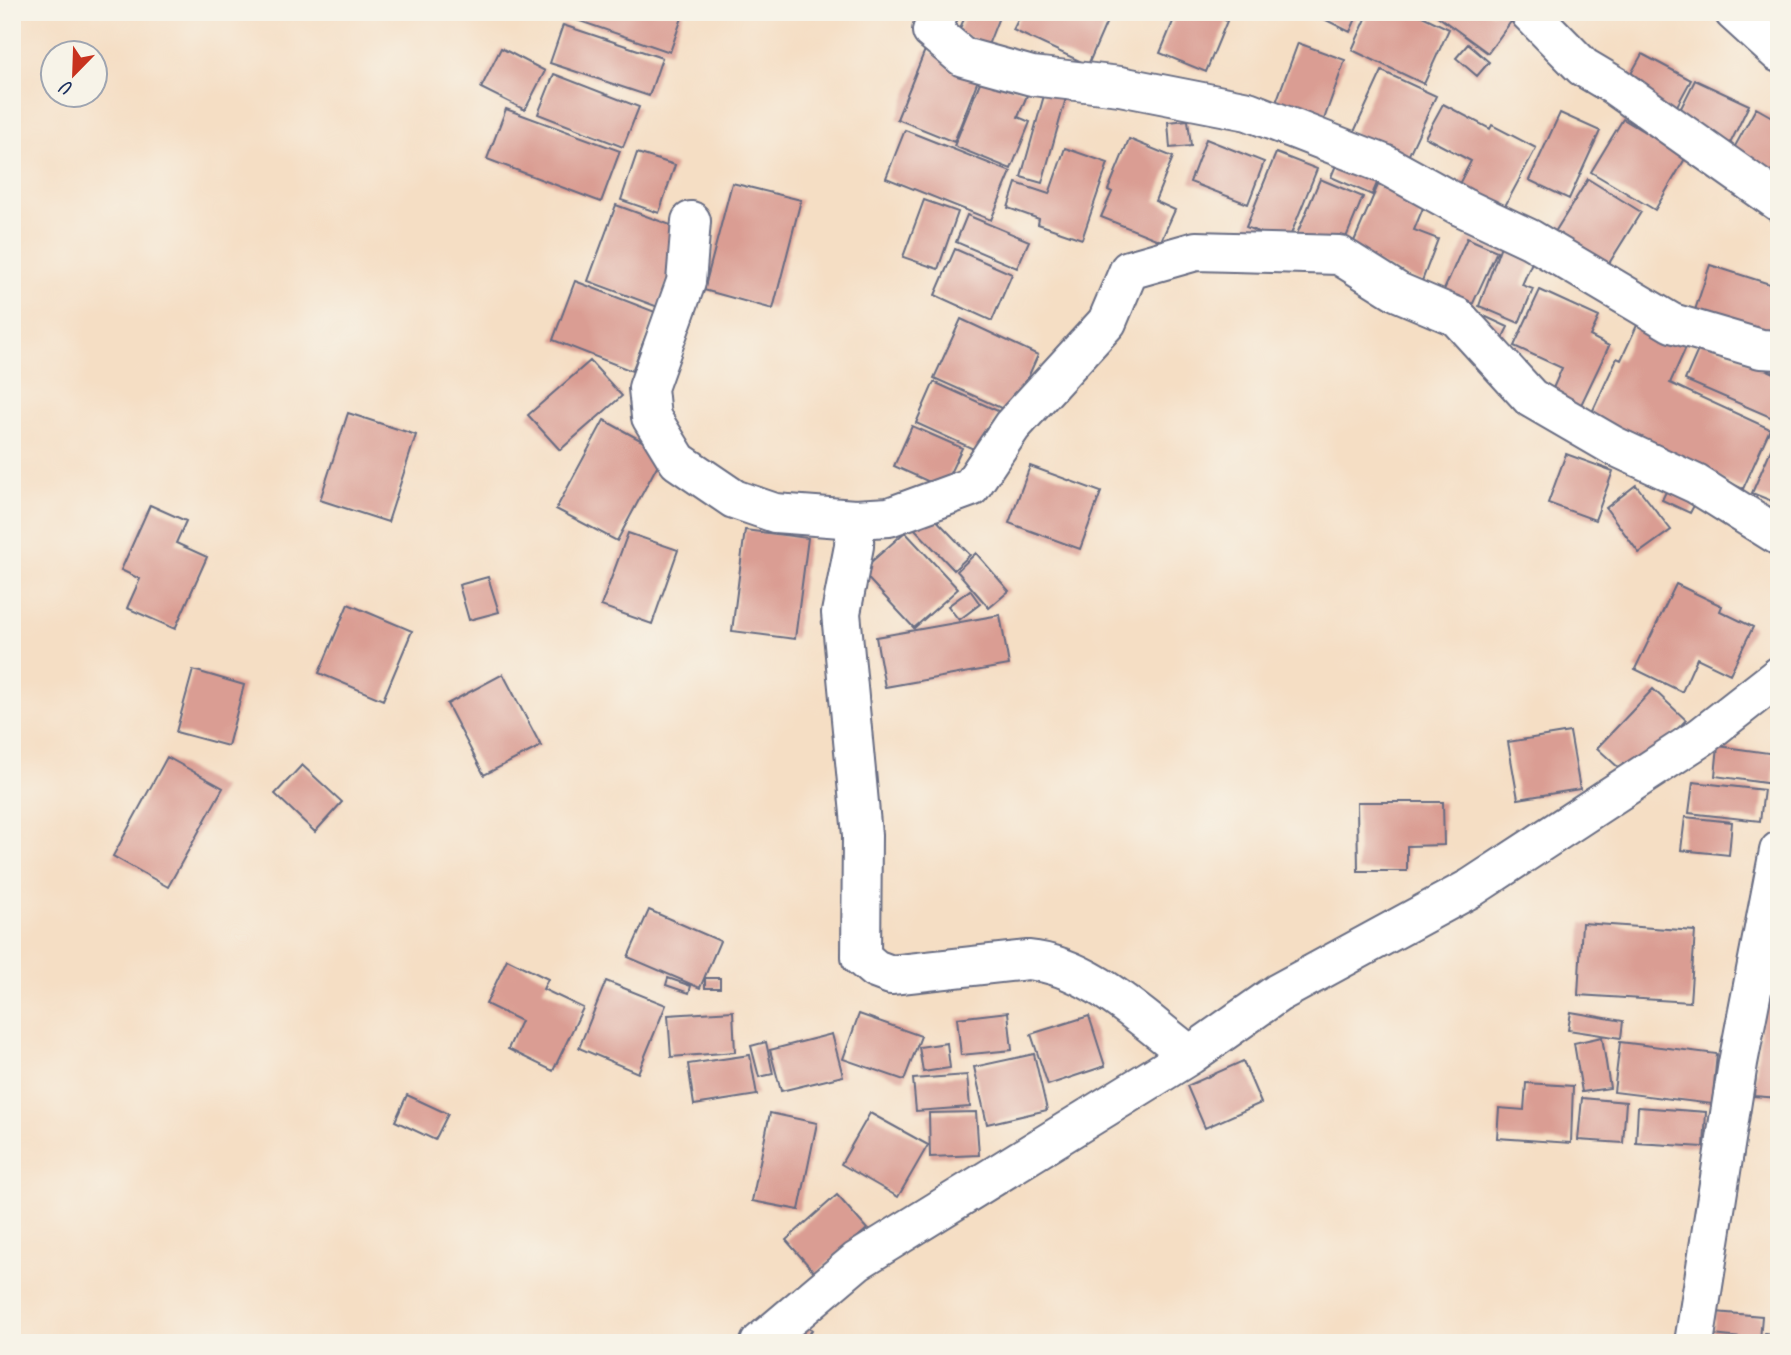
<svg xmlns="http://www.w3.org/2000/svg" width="1791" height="1355" font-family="Caveat,sans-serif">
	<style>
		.building { fill: #da9d93 }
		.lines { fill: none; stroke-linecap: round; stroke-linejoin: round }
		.street-casing { stroke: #676c82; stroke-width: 42 }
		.secondary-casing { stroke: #676c82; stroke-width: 42 }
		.street { stroke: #fff; stroke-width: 38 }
		.secondary { stroke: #fff; stroke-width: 38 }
	</style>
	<rect width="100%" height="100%" fill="#f7f3e8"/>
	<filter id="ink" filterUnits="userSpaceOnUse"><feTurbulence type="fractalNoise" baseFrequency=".0143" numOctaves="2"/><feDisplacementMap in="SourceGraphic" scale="14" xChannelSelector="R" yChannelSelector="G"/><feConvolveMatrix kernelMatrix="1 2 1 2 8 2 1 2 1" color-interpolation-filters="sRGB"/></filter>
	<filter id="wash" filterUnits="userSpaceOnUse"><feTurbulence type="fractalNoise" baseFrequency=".00686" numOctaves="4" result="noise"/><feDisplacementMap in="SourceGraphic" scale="28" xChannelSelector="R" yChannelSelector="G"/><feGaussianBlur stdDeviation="1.57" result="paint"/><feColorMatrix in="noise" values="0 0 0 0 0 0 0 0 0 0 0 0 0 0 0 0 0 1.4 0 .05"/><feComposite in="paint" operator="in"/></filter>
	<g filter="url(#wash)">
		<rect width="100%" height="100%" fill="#f5dec4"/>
		<g id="blocks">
			<!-- building -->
			<path class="building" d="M570,12h114l-14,40 -102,-35z
				M967,12h34l-13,33 -30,-12z
				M1022,12h89l-23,53 -75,-35z
				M1177,12h31l19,9 -21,51 -46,-19z
				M1310,12h49l-9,20z
				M1369,12h45l35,17 -25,55 -72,-34z
				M1432,12h86l-30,41z
				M563,25l99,33 -13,38 -99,-33z
				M1298,43l47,17 -23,65 -48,-17z
				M1468,44l21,18 -12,14 -21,-18z
				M501,48l44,23 -20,39 -44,-22z
				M925,50l56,22 -27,70 -57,-23z
				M1642,54l49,26 -19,35 -49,-27z
				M1382,71l54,25 -29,63 -54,-25z
				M554,74l85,33 -16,40 -85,-33z
				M983,75l45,18 -10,24 12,5 -19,47 -57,-23z
				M1695,80l54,25 -22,45 -54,-26z
				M1045,92l21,6 -24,85 -21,-6z
				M1443,104l47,25 2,-4 44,23 -32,60 -45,-24 12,-23 -46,-24z
				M1756,108l23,13v64l-50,-28z
				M506,109l114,42 -19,51 -114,-43z
				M1560,113l40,18 -31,68 -40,-19z
				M1623,119l63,38 -31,53 -64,-38z
				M1188,120l3,26 -21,2 -2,-26z
				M905,130l106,42 -20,48 -105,-42z
				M1129,139l44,18 -18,44 20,9 -14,31 -60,-24 11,-25 -4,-2z
				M1206,139l58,23 -16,42 -58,-22z
				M1065,148l43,15 -26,76 -44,-15 1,-5 -31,-11 8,-25 33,11z
				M637,153l38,12 -16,48 -38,-13z
				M1276,153l41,16 -30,75 -41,-17z
				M1339,158l41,18 -8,19 -41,-18z
				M1320,179l43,18 -23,55 -43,-18z
				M1588,179l53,33 -38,61 -53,-33z
				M732,183l69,17 -28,109 -69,-19z
				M1378,185l47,18 -11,27 24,9 -16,42 -73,-28z
				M924,200l34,12 -20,57 -35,-12z
				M616,205l71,26 -29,76 -70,-26z
				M967,215l62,26 -12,27 -61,-26z
				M1467,238l30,13 -28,61 -29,-13z
				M1503,240l33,13 -14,32 11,4 -14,34 -40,-17z
				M955,249l57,25 -20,47 -57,-26z
				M1710,265l69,22v20l-12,39 -76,-24z
				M575,281l80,31 -23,59 -79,-31z
				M1540,290l59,27 -9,19 19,10 -30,63 -29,-14 12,-27 -48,-22z
				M1482,315l26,12 -9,18z
				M961,319l77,36 -26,58 -78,-35z
				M1638,323l49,22 -17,38 100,46 -27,60 -154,-70 28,-61 4,2z
				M1702,341l77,34v36l-4,8 -90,-39z
				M590,361l32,35 -62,54 -32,-35z
				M934,382l64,29 -18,41 -64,-29z
				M348,413l68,22 -28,87 -68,-22z
				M604,420l60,33 -47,88 -61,-32z
				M912,426l50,22 -19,40 -49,-22z
				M1779,431v73l-27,-11z
				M1566,454l47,17 -18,49 -47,-17z
				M1030,466l71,26 -21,57 -71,-26z
				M1670,483l29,13 -9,17 -28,-13z
				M1636,485l35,45 -32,23 -33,-45z
				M150,505l36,16 -10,22 31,14 -32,72 -48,-21 13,-29 -19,-9z
				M928,511l42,44 -16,15 -42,-44z
				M745,530l63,8 -13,101 -63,-8z
				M905,532l53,57 -44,39 -53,-57z
				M628,533l50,17 -26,74 -51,-18z
				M976,553l33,38 -20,17 -32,-37z
				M488,577l11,35 -30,8 -10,-35z
				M1676,584l46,22 -2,5 33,16 -23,47 -33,-16 -15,34 -47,-23z
				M970,590l10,14 -21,16 -11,-14z
				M348,604l64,27 -29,69 -64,-27z
				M1000,615l9,50 -124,22 -9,-50z
				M193,670l51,15 -16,61 -52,-14z
				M503,674l38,72 -57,29 -37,-71z
				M1653,689l33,31 -55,59 -34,-31z
				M1570,732l10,57 -62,10 -10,-57z
				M1718,746l58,8 -3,30 -58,-8z
				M167,757l56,31 -55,99 -55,-31z
				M302,765l40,37 -27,30 -40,-38z
				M1693,782l71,8 -4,31 -71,-8z
				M1357,802h86l1,43 -37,1v25h-49z
				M1685,817l47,5 -3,33 -48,-5z
				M649,910l71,31 -20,47 -72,-31z
				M1582,923l113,8 -5,71 -112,-7z
				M507,959l41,20 -5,10 40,19 -30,63 -45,-22 13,-28 -35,-17z
				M668,978l23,8 -2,7 -23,-8z
				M705,978h15v10h-15z
				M606,981l60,24 -28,68 -59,-25z
				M1764,996l15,2v100l-25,-2z
				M733,1011l2,41 -64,5 -3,-42z
				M1008,1012l4,38 -51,5 -4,-37z
				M1571,1012l52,9 -2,17 -53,-8z
				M859,1014l62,22 -17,44 -61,-21z
				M1089,1016l16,50 -57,19 -17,-51z
				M832,1034l11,42 -62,15 -11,-41z
				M1602,1037l8,51 -28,4 -8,-49z
				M766,1042l7,32 -14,3 -8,-31z
				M1620,1042l97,12 -5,50 -98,-12z
				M947,1043l3,25 -27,4 -4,-25z
				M1034,1054l13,56 -60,14 -13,-57z
				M750,1055l7,40 -63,10 -6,-41z
				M1243,1061l18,42 -56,25 -18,-42z
				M967,1075l3,32 -54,4 -3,-32z
				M1526,1083l47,3 -2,57 -74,-5 2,-30 25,2z
				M407,1095l41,19 -13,26 -40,-19z
				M1582,1098l44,4 -3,41 -45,-3z
				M1638,1107l68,5 -2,35 -68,-4z
				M976,1112l3,43 -49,2 -1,-44z
				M770,1113l47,10 -18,87 -47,-9z
				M870,1113l58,32 -30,52 -57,-33z
				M837,1195l30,34 -51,45 -30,-34z
				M1715,1312l47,4 -2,24 -47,-5z
				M803,1323l9,7 -9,13h-14z
				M1765,1333l14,2v8h-16z"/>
		</g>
	</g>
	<g filter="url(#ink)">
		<use href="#blocks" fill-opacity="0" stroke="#676c82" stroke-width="2"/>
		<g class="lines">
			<defs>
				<path id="street" d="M939,12l-7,19 31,26 69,19 88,10 128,25 136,53 78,43 68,32 142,84 89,26 18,1
					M1529,12l54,55 32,19 164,116
					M691,221l-5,61 -38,106 3,29 27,44 56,38 41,14 80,6 34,-2 82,-30 41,-61 95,-104 22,-52 67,-19 143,4 59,37 59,25 74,81 81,47 84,39 83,52
					M855,519l-1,27 -13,67 21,222 -1,122 14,12 16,6 137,-15c62,6 113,58 162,95
					M760,1343l97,-82 333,-206 88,-62 193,-105 230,-151 78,-61"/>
				<path id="secondary" d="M1734,12l45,41
					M1694,1343l44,-280 41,-212"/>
			</defs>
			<!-- street casing -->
			<use href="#street" class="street-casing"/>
			<!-- secondary casing -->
			<use href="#secondary" class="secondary-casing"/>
			<!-- street -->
			<use href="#street" class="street"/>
			<!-- secondary -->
			<use href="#secondary" class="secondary"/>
		</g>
	</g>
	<!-- margin -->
	<rect width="1791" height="1355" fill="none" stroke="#f7f3e8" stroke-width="42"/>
	<!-- north arrow -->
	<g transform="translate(74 74) rotate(203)"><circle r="33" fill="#f7f3e8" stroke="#9fa5b1" stroke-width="2"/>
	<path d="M0-5L12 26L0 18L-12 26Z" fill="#c8321e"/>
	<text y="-10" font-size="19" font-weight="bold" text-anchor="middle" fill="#1b2f5e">U</text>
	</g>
</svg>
